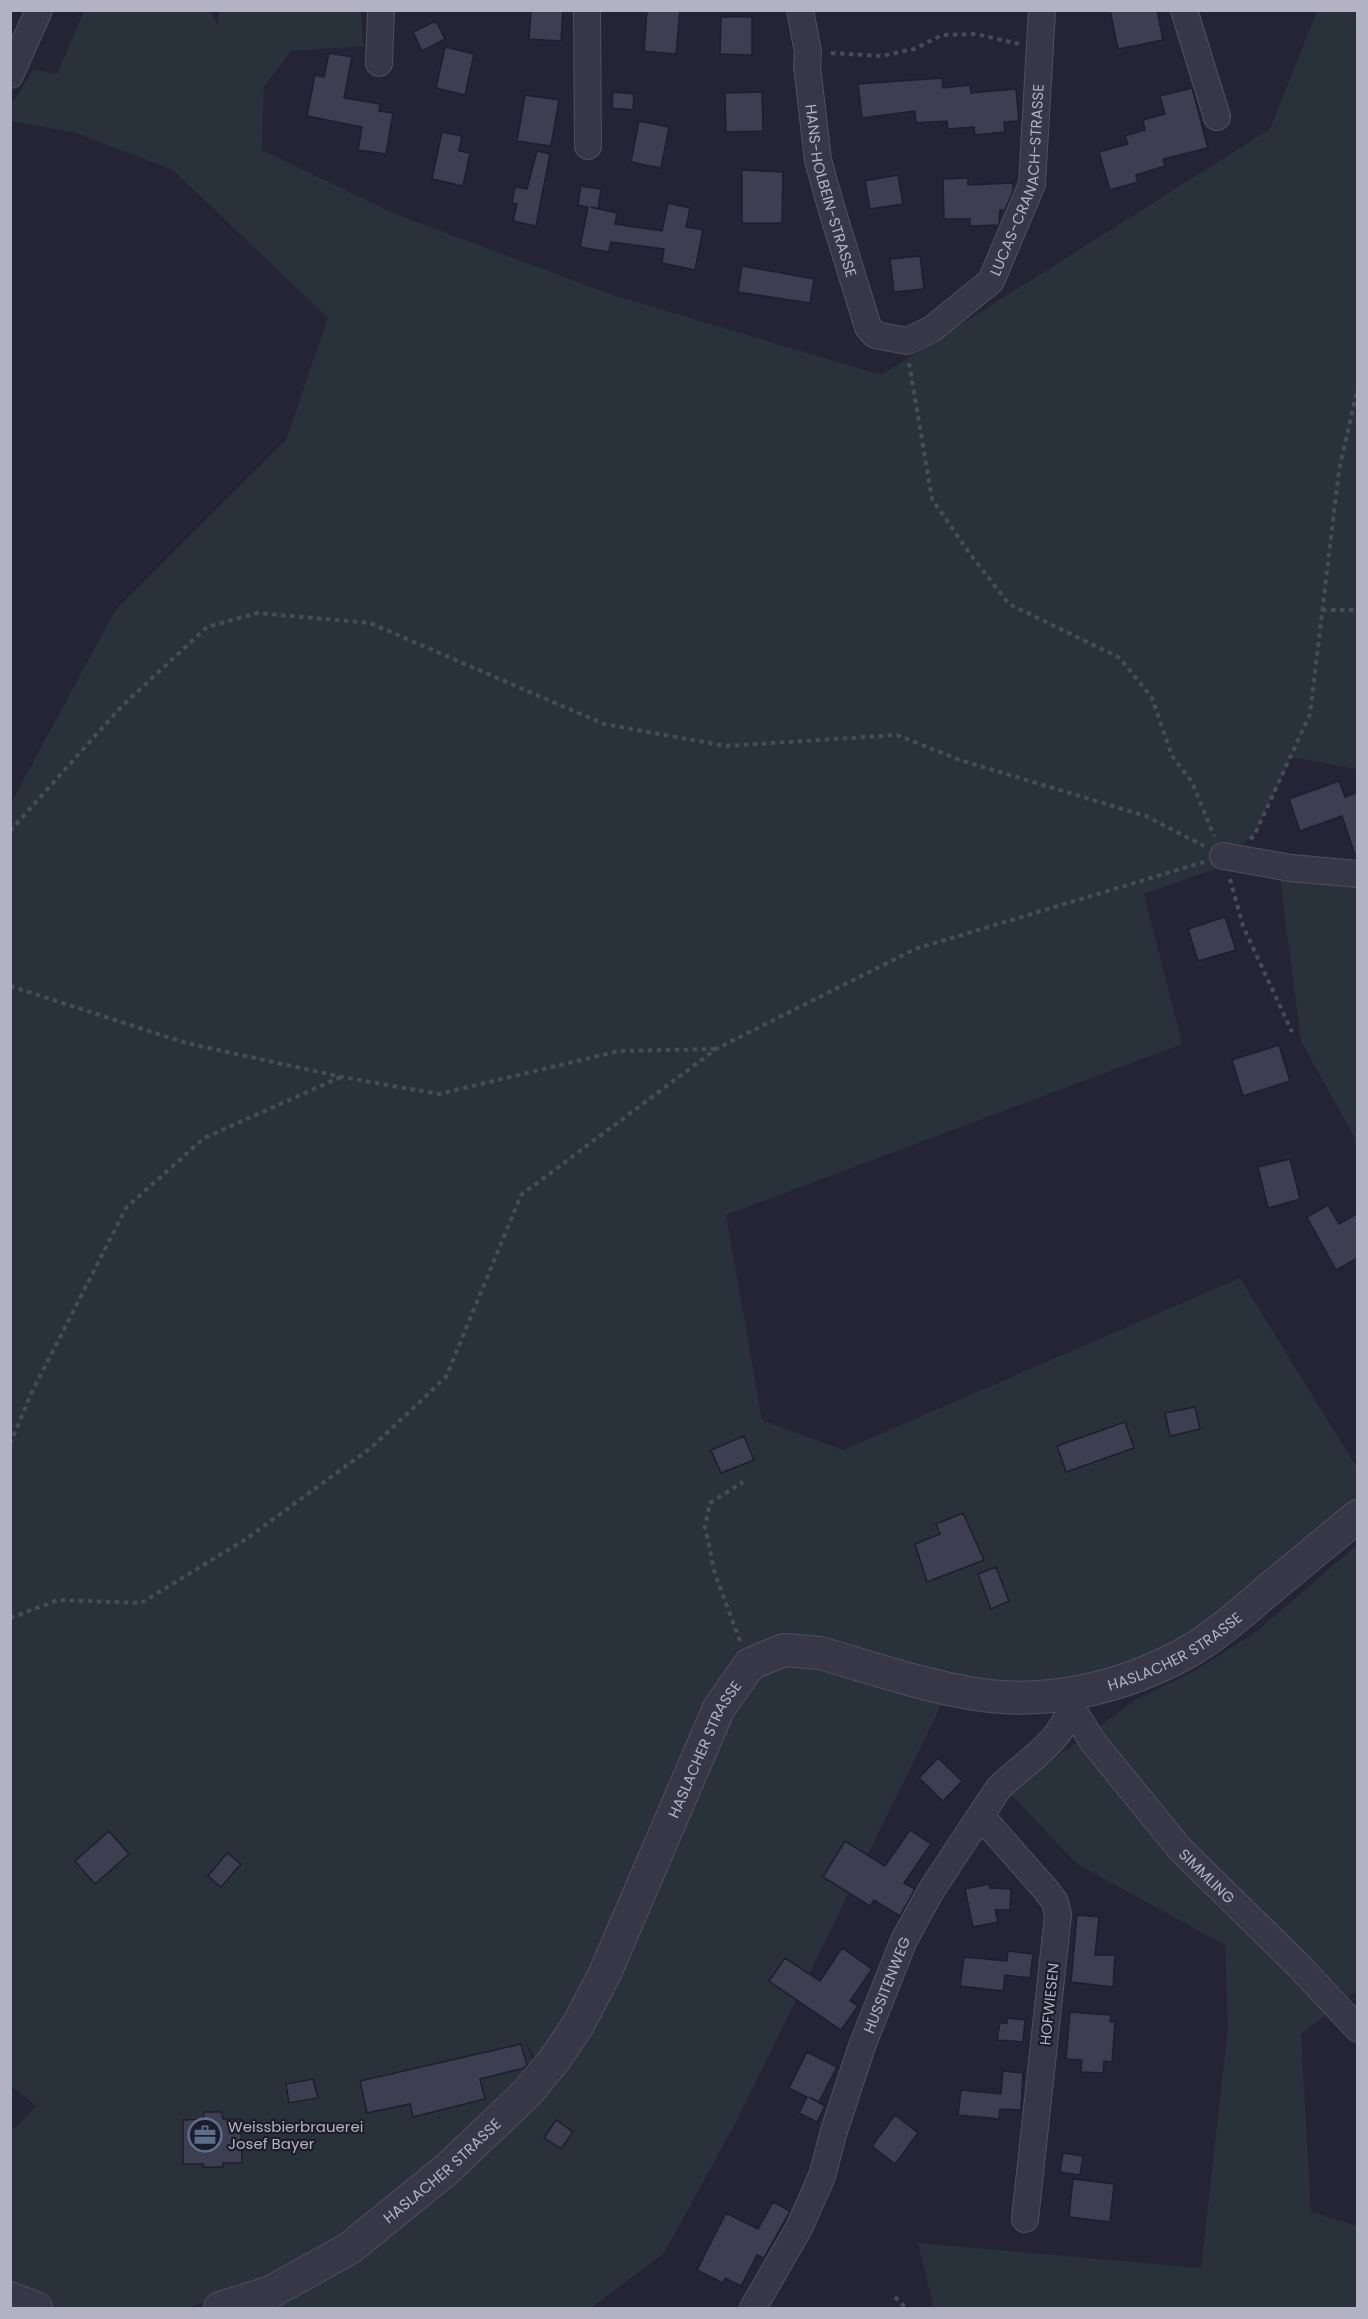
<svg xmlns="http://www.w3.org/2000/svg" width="1368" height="2319" font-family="Poppins,sans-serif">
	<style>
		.green { fill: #29323a }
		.building { fill: #3e3e53; stroke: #1f1e2d; stroke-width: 1.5 }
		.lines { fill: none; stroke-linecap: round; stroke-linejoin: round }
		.minor-casing { stroke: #504f5e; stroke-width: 28 }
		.tertiary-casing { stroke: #504f5e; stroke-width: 34 }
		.path { stroke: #454d57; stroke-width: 4; stroke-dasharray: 4.5 4.5; stroke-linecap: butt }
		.minor { stroke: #373747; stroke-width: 26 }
		.tertiary { stroke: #373747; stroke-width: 32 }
		.labels { text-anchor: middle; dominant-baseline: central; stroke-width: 4.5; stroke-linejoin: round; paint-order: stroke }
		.street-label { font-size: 15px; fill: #b3b2c3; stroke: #1d1c2b }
		.poi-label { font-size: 15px; fill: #b3b2c3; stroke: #1d1c2b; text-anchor: start }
	</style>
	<rect width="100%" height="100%" fill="#242436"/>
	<!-- green -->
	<path class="green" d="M84,11h126l8,14 1,-14h142l2,35 -72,5 -27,36 -2,63 133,64 218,81 268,80 389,-246 47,-118h40v758l-66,-12 -37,79 -31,20 -3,11 -76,27 38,150 -456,171 36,205 81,30 397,-172 117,190v39l-142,117 -105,53 -164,11 -9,26 -200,406 -73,133 -73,55h-367l110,-46 215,-181 144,-291 78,-149 -85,126 -144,303 -17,-30 11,30 -202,177 -85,43 -62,18h-151l-25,-10v-166l25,-26 -26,-21 1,-1282 105,-194 170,-169 42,-122 -155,-148 -100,-38 -62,-11 -1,-14 23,-37 24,4z
		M1280,878l77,9v255l-56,-101z
		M1357,1545v445l-56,44 10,178 46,14v82h-423l-16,-65 283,25 27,-241 -3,-82 -148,-81 -71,-75 62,-40 69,-50 61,-30 59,-38z"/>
	<!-- building -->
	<path class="building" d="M531,10h32l-2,31 -32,-2z
		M647,10h33l-4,44 -32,-3z
		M1110,10h47l6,30 -45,9z
		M721,17h31v38l-32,-1z
		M436,21l9,18 -23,12 -9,-19z
		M445,47l29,7 -9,41 -29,-7z
		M329,53l23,4 -8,41 36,6 -1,7 14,2 -7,41 -28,-4 4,-23 -55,-11 8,-41 9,2z
		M942,78l1,10 27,-3 1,8 45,-4 3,32 -15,1 1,10 -30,3 -1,-8 -26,2 -1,-8 -31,2 -1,-12 -53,7 -4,-34z
		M1192,88l16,60 -45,11 2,7 -29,9 2,7 -28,8 -11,-38 29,-8 -3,-8 20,-6 -2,-10 22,-6 -5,-18z
		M613,92l21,2 -1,16 -21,-2z
		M762,92l1,39 -37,1 -1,-39z
		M525,95l34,5 -8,46 -34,-5z
		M639,121l30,6 -8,41 -30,-6z
		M442,132l20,4 -3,15 11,2 -7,33 -31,-7z
		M537,151l13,3 -14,72 -23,-5 4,-17 -5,-1 3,-16 12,2z
		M742,170l41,2 -1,51h-40z
		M898,175l5,29 -33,5 -5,-28z
		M968,178v7l45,-2v8l-8,19h-5l-1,15 -29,1v-7h-26l-1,-40z
		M581,186l20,3 -3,20 -7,-2 26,6 -2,11 47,7 6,-28 22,5 -4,19 17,3 -8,40 -33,-7 2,-14 -53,-7 -2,10 -29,-5 8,-40 -10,-2z
		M920,256l4,33 -30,3 -4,-33z
		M742,266l72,13 -4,24 -72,-11z
		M1339,781l6,16 13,-5v62l-3,1 -13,-39 -42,15 -11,-32z
		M1225,917l11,33 -38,11 -10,-32z
		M1279,1045l11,36 -47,15 -11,-36z
		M1290,1159l10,40 -32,9 -10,-41z
		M1328,1205l11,19 19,-11v45l-22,12 -29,-53z
		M1195,1407l5,22 -30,7 -5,-23z
		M1125,1422l9,26 -68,24 -9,-26z
		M744,1436l10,24 -33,13 -10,-23z
		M963,1513l21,47 -57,22 -12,-38 25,-10 -4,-10z
		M996,1567l13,34 -18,8 -13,-35z
		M938,1758l24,23 -19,20 -24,-23z
		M910,1830l21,14 -27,39 11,6 -15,27 -26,-16 -4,6 -47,-29 22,-36 40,25z
		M109,1831l20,23 -34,30 -20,-23z
		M227,1853l14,11 -20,23 -13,-11z
		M989,1884l1,4 21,1 -1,21h-15l3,12 -25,5 -8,-38z
		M1077,1915l22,2 -4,38h20l-2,32 -42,-5z
		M842,1948l30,21 -22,32 8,5 -17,24 -72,-49 16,-23 35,23z
		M1008,1951l25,3 -3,24 -25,-3 -2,16 -43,-5 4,-29 43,4z
		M1070,2012l41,3 -1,7h5l-3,40 -8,-1 -1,12 -22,-1 1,-12 -16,-1z
		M1007,2018l18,2 -2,22 -26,-2 3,-17h7z
		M521,2044l6,21 -3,3 -44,11 5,20 -72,18 -3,-13 -43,9 -7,-32z
		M807,2052l30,15 -18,35 -10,-5 16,9 -8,16 -18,-9 8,-16 -18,-9z
		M1003,2071l20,2 -2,37 -21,-1 -1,10 -41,-4 3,-25 40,4z
		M313,2079l5,19 -29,5 -3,-19z
		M204,2112h18l1,7h18l1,44h-19v4h-20v-3h-20v-44l21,-1z
		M895,2115l23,18 -23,31 -23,-18z
		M556,2120l17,12 -12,17 -17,-11z
		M1063,2153l20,3 -3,19 -20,-3z
		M1073,2179l41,5 -4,38 -41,-5z
		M773,2202l17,9 -26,47 -7,-3 -16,31 -16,-8 -2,5 -26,-13 29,-57 32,16z"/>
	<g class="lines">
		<defs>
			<g id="minor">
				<path d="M587,10l1,136"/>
				<path id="s1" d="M800,10l8,42 -1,14 11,94 13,47 37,120 7,8 32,6 25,-12 59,-48 41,-97 10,-174"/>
				<path d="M1184,10l33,107"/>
				<path d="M379,63l2,-53"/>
				<path d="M10,75l29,-65"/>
				<path d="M1223,856l68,12 67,6"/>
				<path id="s2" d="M1072,1708l21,34 87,107 119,117 59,63"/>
				<path d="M981,1816l65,74 9,12 3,13 -33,304"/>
				<path id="s3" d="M753,2308l46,-80 23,-52 12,-45 28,-85 42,-106 28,-51 66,-100c28,-29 73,-51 75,-95"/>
			</g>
			<g id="tertiary">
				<path d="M10,2298l26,10"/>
				<path id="s4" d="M220,2308l51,-16 79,-44 97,-79 80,-76 28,-34 23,-34 27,-52 114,-265 31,-44 34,-14 36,3c49,14 98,31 149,40 75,14 156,-5 222,-43 25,-15 47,-34 69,-53 32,-27 65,-54 98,-81"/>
			</g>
		</defs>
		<!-- minor casing -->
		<use href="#minor" class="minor-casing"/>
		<!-- tertiary casing -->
		<use href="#tertiary" class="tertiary-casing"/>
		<!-- path -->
		<path class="path" d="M831,53l51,3 32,-7 28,-14 34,-1 43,10
			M909,363l23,136 38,55 39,50 111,54 32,40 20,58 20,26 22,54
			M1322,610h36
			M10,831l111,-124 86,-80 50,-14 113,10 234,101 122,22 171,-11 63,25 186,56 58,30
			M1250,839l4,-3 56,-122 29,-244 19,-83
			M1230,879l13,47 49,106
			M10,986l176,57 156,34 97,17 180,-43 96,-2
			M10,1444l21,-50 95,-186 78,-70 137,-61
			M10,1618l48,-18 83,3 105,-64 126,-92 74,-70 75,-182 195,-146 199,-100 289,-87
			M740,1641l-25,-67 -10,-47 5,-24 33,-21
			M895,2297l11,11"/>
		<!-- minor -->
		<use href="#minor" class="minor"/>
		<!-- tertiary -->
		<use href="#tertiary" class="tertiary"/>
	</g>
	<!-- icons -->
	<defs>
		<symbol id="office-ring" viewBox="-11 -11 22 22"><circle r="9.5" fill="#1d1c2b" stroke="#5c6f8a" stroke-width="1.5"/><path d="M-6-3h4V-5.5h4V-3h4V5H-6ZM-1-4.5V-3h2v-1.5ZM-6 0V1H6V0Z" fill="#5c6f8a"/></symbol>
	</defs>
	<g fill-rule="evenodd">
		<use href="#office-ring" x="186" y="2116" width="38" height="38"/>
	</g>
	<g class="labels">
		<!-- street labels -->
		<g class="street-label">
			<text stroke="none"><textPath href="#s1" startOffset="579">LUCAS-CRANACH-STRASSE</textPath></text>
			<text stroke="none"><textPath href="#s1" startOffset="184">HANS-HOLBEIN-STRASSE</textPath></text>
			<text stroke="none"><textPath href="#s4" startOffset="1308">HASLACHER STRASSE</textPath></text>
			<text stroke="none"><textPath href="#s4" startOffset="768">HASLACHER STRASSE</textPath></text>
			<text stroke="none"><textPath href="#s2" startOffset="216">SIMMLING</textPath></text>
			<text stroke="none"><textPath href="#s3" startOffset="351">HUSSITENWEG</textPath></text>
			<text transform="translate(1049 2004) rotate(-84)">HOFWIESEN</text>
			<text stroke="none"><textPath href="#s4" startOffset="264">HASLACHER STRASSE</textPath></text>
		</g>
		<!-- poi labels -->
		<g class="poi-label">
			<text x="228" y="2126">Weissbierbrauerei<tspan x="228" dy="17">Josef Bayer</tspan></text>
		</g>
	</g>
	<!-- border -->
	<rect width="1368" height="2319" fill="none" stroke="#b3b2c3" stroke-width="24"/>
</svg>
